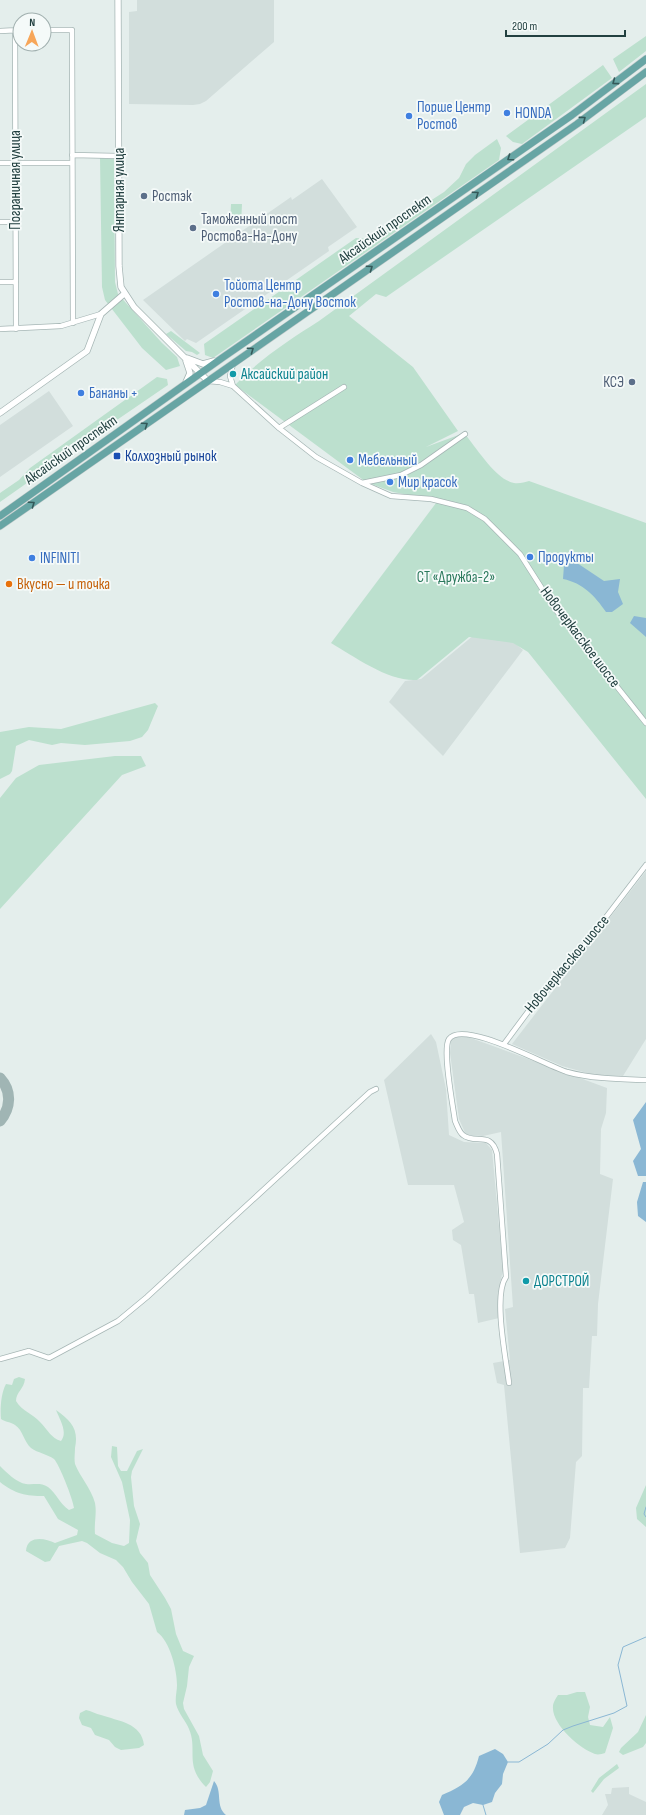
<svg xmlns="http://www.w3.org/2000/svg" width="646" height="1815" font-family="'Sofia Sans Condensed',sans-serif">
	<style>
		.built { fill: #d2dedc }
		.green { fill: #bce0ce }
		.water { fill: #8ab7d4 }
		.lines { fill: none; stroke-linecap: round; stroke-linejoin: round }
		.stream { stroke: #8ab7d4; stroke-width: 1 }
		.taxiway { stroke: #a0b5b4; stroke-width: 11 }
		.minor-casing { stroke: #a6b6b5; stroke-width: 6 }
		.tertiary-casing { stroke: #a6b6b5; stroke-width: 7 }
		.primary-casing { stroke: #c1caca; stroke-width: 8 }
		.minor { stroke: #fff; stroke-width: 4.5 }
		.tertiary { stroke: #fff; stroke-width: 5.5 }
		.primary { stroke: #67a5a4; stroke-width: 7 }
		.oneway { stroke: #335959 }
		.shop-dot { fill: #3f7fe0; stroke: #f5faf9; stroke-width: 1.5 }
		.service-dot { fill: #5c6f8a; stroke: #f5faf9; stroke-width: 1.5 }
		.culture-dot { fill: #0f9aa8; stroke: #f5faf9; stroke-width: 1.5 }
		.transit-dot { fill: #1a4fb4; stroke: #f5faf9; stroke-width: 1.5 }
		.food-dot { fill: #e8710a; stroke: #f5faf9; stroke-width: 1.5 }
		.labels { text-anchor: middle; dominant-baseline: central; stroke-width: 3.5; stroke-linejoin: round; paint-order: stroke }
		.shop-label { font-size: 15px; fill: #366cbe; stroke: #f5faf9; text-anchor: start }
		.street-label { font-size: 15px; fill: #224040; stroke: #f5faf9 }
		.service-label { font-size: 15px; fill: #4e5e75; stroke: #f5faf9; text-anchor: start }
		.culture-label { font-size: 15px; fill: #0d838f; stroke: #f5faf9; text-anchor: start }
		.transit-label { font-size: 15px; fill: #164399; stroke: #f5faf9; text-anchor: start }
		.park-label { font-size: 15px; fill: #2b795c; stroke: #f5faf9 }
		.food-label { font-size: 15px; fill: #c56008; stroke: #f5faf9; text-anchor: start }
	</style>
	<rect width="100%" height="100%" fill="#e4eeec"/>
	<!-- built -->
	<path class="built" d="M137,0h137v42l-68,59 -6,3 -7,1 -64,-1v-92l8,-1z
		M322,179l35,48 -29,20 1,4 -133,92 -9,-4 -2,2 -42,-41 148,-103 1,3z
		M49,391l24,35 -73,51v-52z
		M474,635l38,6 11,9 -80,106 -54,-54 16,-21 16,-2z
		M646,871v168l-23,37 -29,-1 -32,-9 -50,-22z
		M431,1034l5,8 10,47 3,46 15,7 22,1 6,7 11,120 -5,23 1,25 -21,5 -4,-29h-5l-8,-49 -8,-5 -1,-10 12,-8 -10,-37h-46l-24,-105z
		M455,1035l10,1 28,10 114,42 -1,25 -5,16 -1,45 13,5 -15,125 -1,32h-5l-3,52h-6l-1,68 -6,6 -6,76 -5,10 -45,5 -16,-168 -7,-2 -4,-20 17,-3 -5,-51 8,-2 -12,-175 -18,4 -17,-1 -7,-16 -9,-66 1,-14z
		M629,1787v7l17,8v13h-44l6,-10 -3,-11h6l1,-6z"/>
	<!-- green -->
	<path class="green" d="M646,36v15l-27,21 -6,-13z
		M603,65l9,13 -90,66 -9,-2 -7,-6z
		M646,84v33l-260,180 -10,-3 -27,22 64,51 45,64 -32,16 38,-14c12,14 32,47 50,50 5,1 11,-1 15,-2l117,42v276l-118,-147 -15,-9 -44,-6 -52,43c-28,2 -62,-23 -86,-37l105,-140 -5,-4 -38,-7 -27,-10 -131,-97c25,-26 54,-45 84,-64z
		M497,139l4,9 -2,12 -286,198 -8,-3 -1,-11 152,-106 15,1 73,-47 15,-14 7,-14 9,-9z
		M100,158l14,1 1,123 3,12 44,49 15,14 3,9 -14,4 -24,-22 -37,-48 -3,-13z
		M231,204h11l-1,21h-11z
		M171,331l29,22 -3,2 -5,-3 -6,-1 -20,-17z
		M157,377l10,2 1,6 -76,52 -3,-3 -19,11 -11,9 2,5 -61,43v-9l19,-13 11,-12z
		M155,703l3,3 -10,24 -6,7 -12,4 -45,4 -24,-2 -9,2 -23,-5 -13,6 -4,25 -2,3 -10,5v-47l29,-5 32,2z
		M115,756h26l5,10 -24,9 -122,134v-111l16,-20 23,-13z
		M19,1377l6,2c-1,10 -9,13 -9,22 6,10 17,13 24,21 8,8 11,16 21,19 7,-9 -1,-21 -5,-31 15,11 23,19 19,38 0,6 -1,10 0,16 5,13 16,24 20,39 2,10 -1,20 0,31l17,9 12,3 5,-3 1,-23 -8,-38 -11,-25 1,-11 5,1 1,19 3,5h6l10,-20 6,-2 -11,22 -1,6 3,29 6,18 -4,17 4,12 8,10 2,12 15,23 6,11 5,25 7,17 11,5 -5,11 -2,19 -4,17 1,6 15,27 4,19 10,16 -3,11 -4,5c-22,-22 -8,-37 -17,-58 -3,-8 -11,-16 -13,-25 -1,-6 1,-13 1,-19 0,-15 -7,-44 -20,-53l-8,-28 -17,-22 -9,-15 -7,-7 -16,-7 -13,-10 -5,-2 -23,5 -9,15 -5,1 -19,-11c1,-16 19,-13 29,-8l22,-8 1,-5 -20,-11 -14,-23c-18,0 -29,-2 -44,-14v-16c6,6 17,17 26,18 8,1 14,-2 22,3 8,6 12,17 21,23l5,-2c-1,-9 -15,-44 -20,-49 -7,-5 -16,-6 -23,-11 -7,-6 -8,-18 -16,-23 -4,-3 -10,-3 -14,-6 -1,-10 0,-26 5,-35l6,1 2,-6z
		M646,1485v42l-9,-8 -1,-11z
		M577,1692h8l5,15 -2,10 2,8 13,2 7,-10 3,11 -8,25c-3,1 -7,2 -10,1 -15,-5 -44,-30 -42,-48 0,-3 3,-8 5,-11h9z
		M86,1710c5,1 10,4 15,5 17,6 41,8 43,30l-5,3 -18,2 -6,-3 -6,-7 -14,-5 -4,-7 -9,-3 -3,-7 1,-5z
		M646,1715v28l-3,4 -20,8 -4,-3 2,-4 17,-16z
		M617,1764l2,4 -15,11 -11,14 -2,-2 8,-13z"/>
	<!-- water -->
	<path class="water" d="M569,563h8l27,18 16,-2 -2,13 5,12 -11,8h-6c-11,-16 -23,-29 -43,-33l1,-14z
		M634,616l12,2v19l-16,-14z
		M646,1102v74h-8l-5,-15 8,-12 -8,-29z
		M643,1182h3v40l-8,-6 -1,-14z
		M495,1749l8,5 5,8 -5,12 -1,10 -7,9 -3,9 -9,3 -10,-2 -9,4 -4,8h-16l-5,-13 3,-7c21,-9 31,-15 37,-39z
		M214,1781c9,10 1,25 12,34h-42l1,-5 15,-2 6,-3z"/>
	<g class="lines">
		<!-- stream -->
		<path class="stream" d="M646,1507l-2,7 2,3
			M508,1762h11l29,-18 15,-14 10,-4 41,-13 13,-7 -9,-41 5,-18 23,-10
			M483,1805l3,10"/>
		<!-- taxiway -->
		<path class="taxiway" d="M0,1078c12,13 11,30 0,43"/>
		<defs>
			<path id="minor" d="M15,30l1,299
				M44,30h28l1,293
				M0,31l20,-1
				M72,155l46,1
				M0,163h72
				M0,222h15
				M0,282h16
				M0,329l61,-3 40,-12
				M233,364l-3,12 3,10
				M208,381l12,1 13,4 46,42 37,29 46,26 29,13 40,3 36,9 18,11 35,35 35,55 91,114
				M279,428l65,-41
				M362,483l39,-8 20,-10 44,-31
				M504,1044l29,-39 34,-37 79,-103
				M0,1359l29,-8 20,7 69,-37 29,-24 223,-205 6,-3
				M509,1383c-3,-24 -16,-88 -3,-106l-9,-123c-6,-24 -22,-9 -34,-19 -4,-3 -6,-10 -8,-14 -2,-15 -13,-72 -6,-82 14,-20 98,27 118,33 26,7 52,7 79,8"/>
			<path id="tertiary" d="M118,0l1,266 2,21 13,20 74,74
				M187,358l16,6 11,-3
				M186,382l4,-9 -4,-12
				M0,413l87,-62 14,-37 23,-20"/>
			<path id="primary" d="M0,516l222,-158 350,-243 74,-56
				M0,526l577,-402 69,-52"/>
		</defs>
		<!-- minor casing -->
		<use href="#minor" class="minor-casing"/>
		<!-- tertiary casing -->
		<use href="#tertiary" class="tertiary-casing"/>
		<!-- primary casing -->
		<use href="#primary" class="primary-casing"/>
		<!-- minor -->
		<use href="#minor" class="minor"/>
		<!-- tertiary -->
		<use href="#tertiary" class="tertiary"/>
		<!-- primary -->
		<use href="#primary" class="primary"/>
	</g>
	<!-- one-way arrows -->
	<defs><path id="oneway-chevron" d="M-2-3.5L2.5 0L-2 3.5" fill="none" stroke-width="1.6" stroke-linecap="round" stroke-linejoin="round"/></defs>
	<g class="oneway">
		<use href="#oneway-chevron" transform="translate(615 82) rotate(143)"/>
		<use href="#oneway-chevron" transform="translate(583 119) rotate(-37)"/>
		<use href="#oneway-chevron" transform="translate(510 158) rotate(145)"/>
		<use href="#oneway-chevron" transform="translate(476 194) rotate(-35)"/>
		<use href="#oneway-chevron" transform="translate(370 268) rotate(-35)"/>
		<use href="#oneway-chevron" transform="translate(251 350) rotate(-35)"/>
		<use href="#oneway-chevron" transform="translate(145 425) rotate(-35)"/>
		<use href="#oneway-chevron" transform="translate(32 504) rotate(-35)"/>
	</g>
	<!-- markers -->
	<g class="shop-dot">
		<circle cx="507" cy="113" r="4"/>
		<circle cx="409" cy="116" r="4"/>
		<circle cx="216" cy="294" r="4"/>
		<circle cx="81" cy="393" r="4"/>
		<circle cx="350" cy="460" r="4"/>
		<circle cx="390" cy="482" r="4"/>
		<circle cx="530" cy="557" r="4"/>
		<circle cx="32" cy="558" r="4"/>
	</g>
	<g class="service-dot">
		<circle cx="144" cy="196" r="4"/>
		<circle cx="193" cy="228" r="4"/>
		<circle cx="632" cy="382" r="4"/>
	</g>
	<g class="culture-dot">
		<circle cx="233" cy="374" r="4"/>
		<circle cx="526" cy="1281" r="4"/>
	</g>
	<rect class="transit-dot" x="113" y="452" width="8" height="8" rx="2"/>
	<circle class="food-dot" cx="9" cy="584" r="4"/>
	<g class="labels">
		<!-- shop labels -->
		<g class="shop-label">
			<text x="417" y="107">Порше Центр<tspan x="417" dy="17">Ростов</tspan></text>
			<text x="515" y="113">HONDA</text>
			<text x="224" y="285">Тойота Центр<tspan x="224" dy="17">Ростов-на-Дону Восток</tspan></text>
			<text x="89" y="393">Бананы +</text>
			<text x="358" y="460">Мебельный</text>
			<text x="398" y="482">Мир красок</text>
			<text x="538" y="557">Продукты</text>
			<text x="40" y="558">INFINITI</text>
		</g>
		<!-- street labels -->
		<g class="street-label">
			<text transform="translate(15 180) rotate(-90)">Пограничная улица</text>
			<text transform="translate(119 190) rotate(-90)">Янтарная улица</text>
			<text transform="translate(385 229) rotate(-35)">Аксайский проспект</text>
			<text transform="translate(71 450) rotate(-35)">Аксайский проспект</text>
			<text transform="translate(580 637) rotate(53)">Новочеркасское шоссе</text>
			<text transform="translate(567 964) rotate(-50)">Новочеркасское шоссе</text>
		</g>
		<!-- service labels -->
		<g class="service-label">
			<text x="152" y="196">Ростэк</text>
			<text x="201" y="219">Таможенный пост<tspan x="201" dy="17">Ростова-На-Дону</tspan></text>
			<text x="624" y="382" text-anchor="end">КСЭ</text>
		</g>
		<!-- culture labels -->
		<g class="culture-label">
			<text x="241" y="374">Аксайский район</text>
			<text x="534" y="1281">ДОРСТРОЙ</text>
		</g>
		<!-- transit labels -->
		<g class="transit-label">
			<text x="125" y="456">Колхозный рынок</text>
		</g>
		<!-- park labels -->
		<g class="park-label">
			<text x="456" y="577">СТ «Дружба-2»</text>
		</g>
		<!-- food labels -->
		<g class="food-label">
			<text x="17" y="584">Вкусно — и точка</text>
		</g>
	</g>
	<!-- north arrow -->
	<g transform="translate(32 32) rotate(1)"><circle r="19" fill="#f5faf9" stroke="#a1b0af"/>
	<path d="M0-3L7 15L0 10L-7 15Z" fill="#f7a659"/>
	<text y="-6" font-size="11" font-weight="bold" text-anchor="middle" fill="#224040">N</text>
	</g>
	<!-- scale -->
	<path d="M506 30v6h119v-6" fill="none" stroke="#224040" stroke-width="2"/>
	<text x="512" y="30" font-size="12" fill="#224040" stroke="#f5faf9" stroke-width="3" paint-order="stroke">200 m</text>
</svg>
